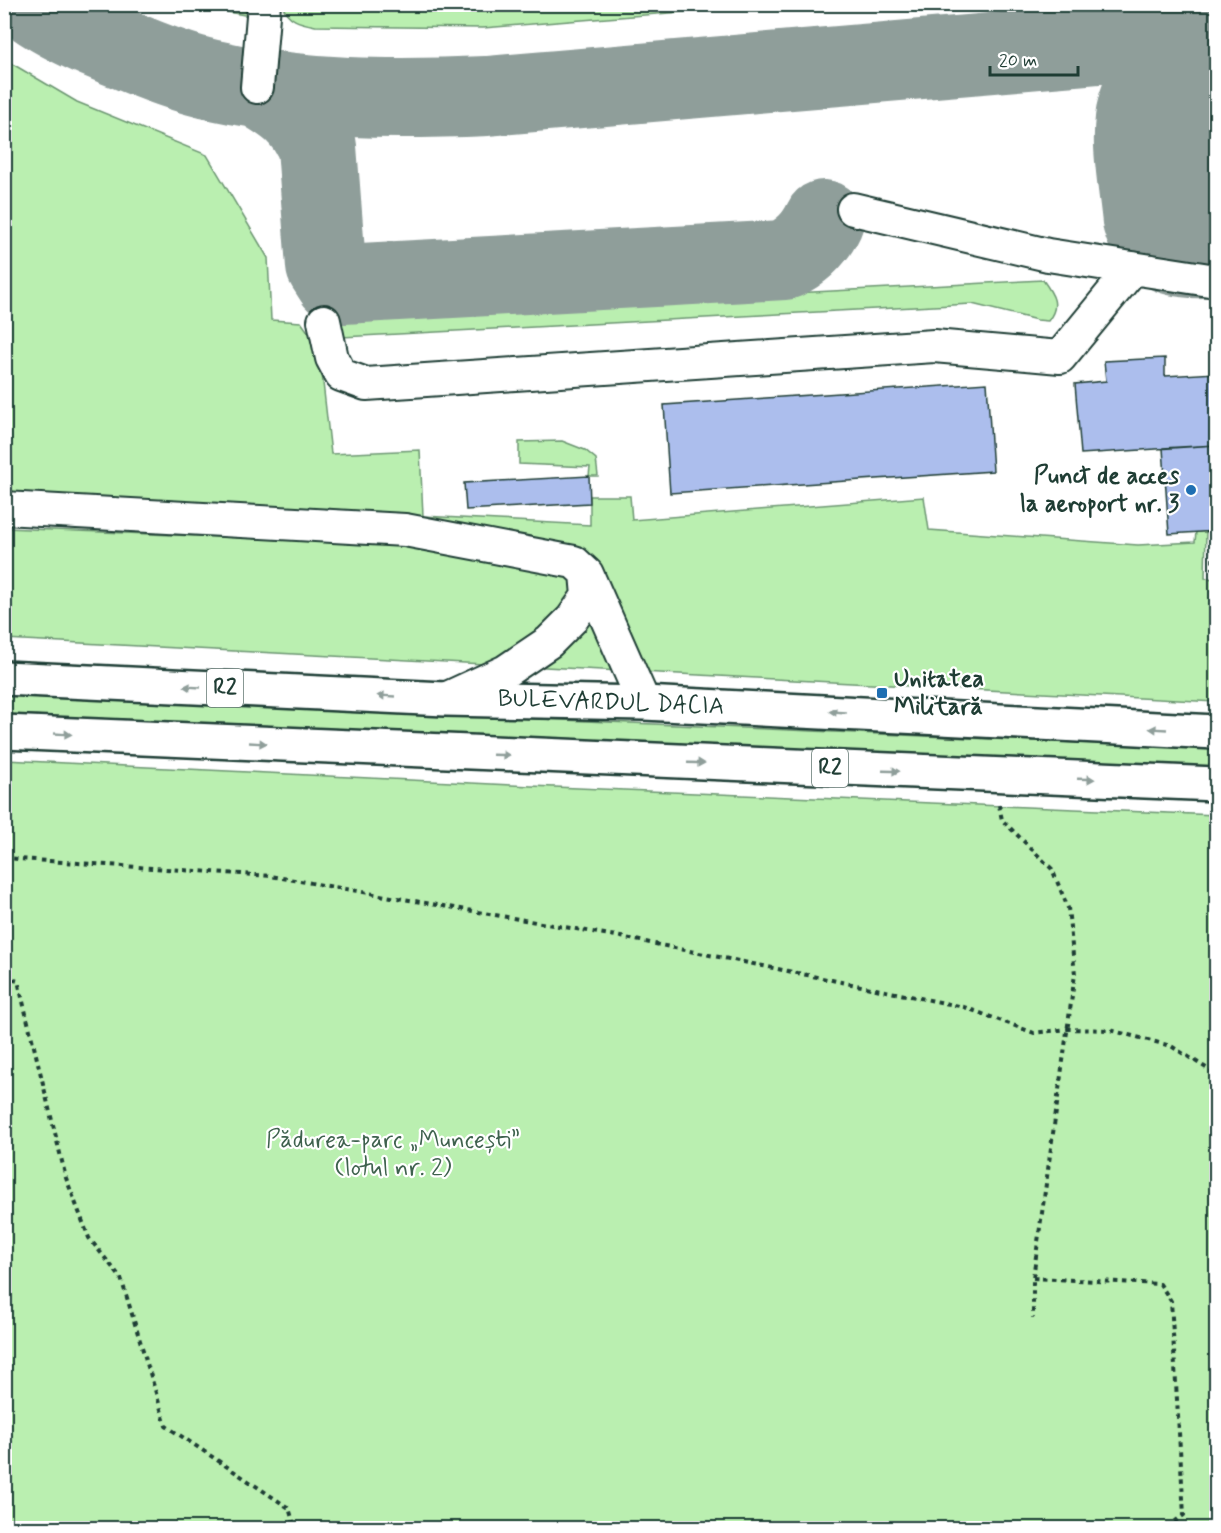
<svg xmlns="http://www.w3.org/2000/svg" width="1221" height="1533" font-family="Mynerve,sans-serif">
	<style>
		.green { fill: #baefb0; stroke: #6c9672; stroke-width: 1.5 }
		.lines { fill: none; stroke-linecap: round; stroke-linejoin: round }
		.taxiway { stroke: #8f9e9a; stroke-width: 80 }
		.building { fill: #acbeed; stroke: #1f3d34; stroke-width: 1.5 }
		.minor-casing { stroke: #1f3d34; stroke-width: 36 }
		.major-casing { stroke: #1f3d34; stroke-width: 38 }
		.path { stroke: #1f3d34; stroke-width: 4; stroke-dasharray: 4.5 4.5; stroke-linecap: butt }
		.minor { stroke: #fff; stroke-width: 32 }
		.major { stroke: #fff; stroke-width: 33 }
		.oneway { fill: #8f9e9a }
		.poi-dot { fill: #1f6fb2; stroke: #fff; stroke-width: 2 }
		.labels { text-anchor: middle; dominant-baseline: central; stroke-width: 4.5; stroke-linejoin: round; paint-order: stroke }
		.shield { fill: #fff; stroke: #627771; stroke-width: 1.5 }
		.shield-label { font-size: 22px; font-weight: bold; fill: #1f3d34 }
		.poi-label { font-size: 24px; font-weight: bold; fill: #1f3d34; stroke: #fff; text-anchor: end }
		.street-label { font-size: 24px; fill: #1f3d34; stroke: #fff }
		.park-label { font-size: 24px; fill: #3e614d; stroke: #fff }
	</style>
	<rect width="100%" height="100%" fill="#fff"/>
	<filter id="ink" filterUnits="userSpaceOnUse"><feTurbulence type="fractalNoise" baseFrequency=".0167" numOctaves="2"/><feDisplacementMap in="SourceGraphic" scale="12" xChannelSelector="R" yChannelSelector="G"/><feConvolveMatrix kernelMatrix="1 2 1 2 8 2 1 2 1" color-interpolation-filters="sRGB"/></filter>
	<g filter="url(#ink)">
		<!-- green -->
		<path class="green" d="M187,5h65l-1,11z
			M282,5h487l-286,23 -167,-2c-15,-3 -28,-5 -34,-21z
			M4,59l73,43 130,53 61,103 3,62 30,2 18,25 12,107 89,-4 3,66 167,9v-29h40l2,24 292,-23 5,33 209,15 57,-3 1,-10 10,-1 -1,47 11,1v123l-1211,-63v-111l384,16 33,-28 -417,-22z
			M1043,280c10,14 18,25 5,41l-11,-1 -65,-16 -630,33 -2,-14 7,-7z
			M562,441l23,9 11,9 2,17h-9l1,-9 -71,-3v-22z
			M4,695l1212,54v22l-1211,-57z
			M5,760l526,26 685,29v713h-1211z"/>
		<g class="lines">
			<!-- taxiway -->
			<path class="taxiway" d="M33,4c28,20 58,33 90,45 28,12 56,23 86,30 92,21 185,21 278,17l729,-62
				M1202,36c-88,48 -69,100 -60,185 11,36 40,40 74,36
				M1216,70l-14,28 -6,21 10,97 7,17 3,4
				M257,87c29,17 47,28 60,60l9,119 9,14 8,4 441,-24c19,-9 31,-21 40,-40"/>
		</g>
		<!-- building -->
		<path class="building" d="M1165,358v18l51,-3v72l-135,9 -6,-70 31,-3 -2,-20z
			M987,383l6,88 -323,22 -6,-88z
			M1216,445v86l-47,3 -6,-86z
			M589,476l1,27 -124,7 -2,-27z"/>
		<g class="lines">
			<defs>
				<path id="minor" d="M257,87l7,-83
					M853,209l195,46 168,26
					M324,321l8,37 9,17 25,9 568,-38 126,11 73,-89
					M4,508l401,22 169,32 12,11 2,23 -16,23 -23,23 -43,29 -61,28
					M587,574l57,129"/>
				<path id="major" d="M4,678l441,21 199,4 572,29
					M4,732l1212,52"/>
			</defs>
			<!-- minor casing -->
			<use href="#minor" class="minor-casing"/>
			<!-- major casing -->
			<use href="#major" class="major-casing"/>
			<!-- path -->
			<path class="path" d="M1214,531l-1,37h3
				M999,805l3,15 50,49 16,39 7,66 -42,304v40
				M4,858l267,18 345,60 348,71 70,26 33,-4 43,1 61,16 45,28
				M4,977l14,4 48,197 23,60 32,40 45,148 123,82 6,20
				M1033,1278l127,6 11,17 13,214 -18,13"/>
			<!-- minor -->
			<use href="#minor" class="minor"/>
			<!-- major -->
			<use href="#major" class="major"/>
		</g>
		<!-- one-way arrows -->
		<defs><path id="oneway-solid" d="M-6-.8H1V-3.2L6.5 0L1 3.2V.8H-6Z" transform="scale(1.5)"/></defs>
		<g class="oneway">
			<use href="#oneway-solid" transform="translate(192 687) rotate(-177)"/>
			<use href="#oneway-solid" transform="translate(386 696) rotate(-177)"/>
			<use href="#oneway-solid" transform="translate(838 712) rotate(-177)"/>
			<use href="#oneway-solid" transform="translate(1158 729) rotate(-177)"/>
			<use href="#oneway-solid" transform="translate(63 734) rotate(3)"/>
			<use href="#oneway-solid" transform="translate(258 743) rotate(3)"/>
			<use href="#oneway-solid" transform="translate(501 755) rotate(2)"/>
			<use href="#oneway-solid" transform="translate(696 763) rotate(2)"/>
			<use href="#oneway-solid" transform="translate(891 771) rotate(2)"/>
			<use href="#oneway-solid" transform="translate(1086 779) rotate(2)"/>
		</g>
	</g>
	<!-- markers -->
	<g class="poi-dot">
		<circle cx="1191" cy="490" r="6"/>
		<rect x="876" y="687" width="12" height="12" rx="3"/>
	</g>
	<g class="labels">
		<!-- shield labels -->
		<g class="shield">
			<rect x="207" y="669" width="36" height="38" rx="4.5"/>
			<rect x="812" y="749" width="36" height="38" rx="4.5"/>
		</g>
		<g class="shield-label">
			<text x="225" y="688">R2</text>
			<text x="830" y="768">R2</text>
		</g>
		<!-- poi labels -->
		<g class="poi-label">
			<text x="1179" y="476">Punct de acces<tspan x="1179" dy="28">la aeroport nr. 3</tspan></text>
			<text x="894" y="679" text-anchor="start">Unitatea<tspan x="894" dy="28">Militară</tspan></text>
		</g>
		<!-- street labels -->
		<g class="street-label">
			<text transform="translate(611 703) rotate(2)">BULEVARDUL DACIA</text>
		</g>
		<!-- park labels -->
		<g class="park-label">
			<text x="393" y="1140">Pădurea-parc „Muncești”<tspan x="393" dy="28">(lotul nr. 2)</tspan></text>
		</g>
	</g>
	<!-- margin -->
	<rect width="1221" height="1533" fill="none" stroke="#fff" stroke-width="24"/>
	<rect x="12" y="12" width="1197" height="1509" fill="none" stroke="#1f3d34" stroke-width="2" filter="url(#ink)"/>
	<!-- scale -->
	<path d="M990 66v9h88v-9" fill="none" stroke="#1f3d34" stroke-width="3"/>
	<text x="999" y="66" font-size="18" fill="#1f3d34" stroke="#ffffff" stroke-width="4.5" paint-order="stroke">20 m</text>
</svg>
